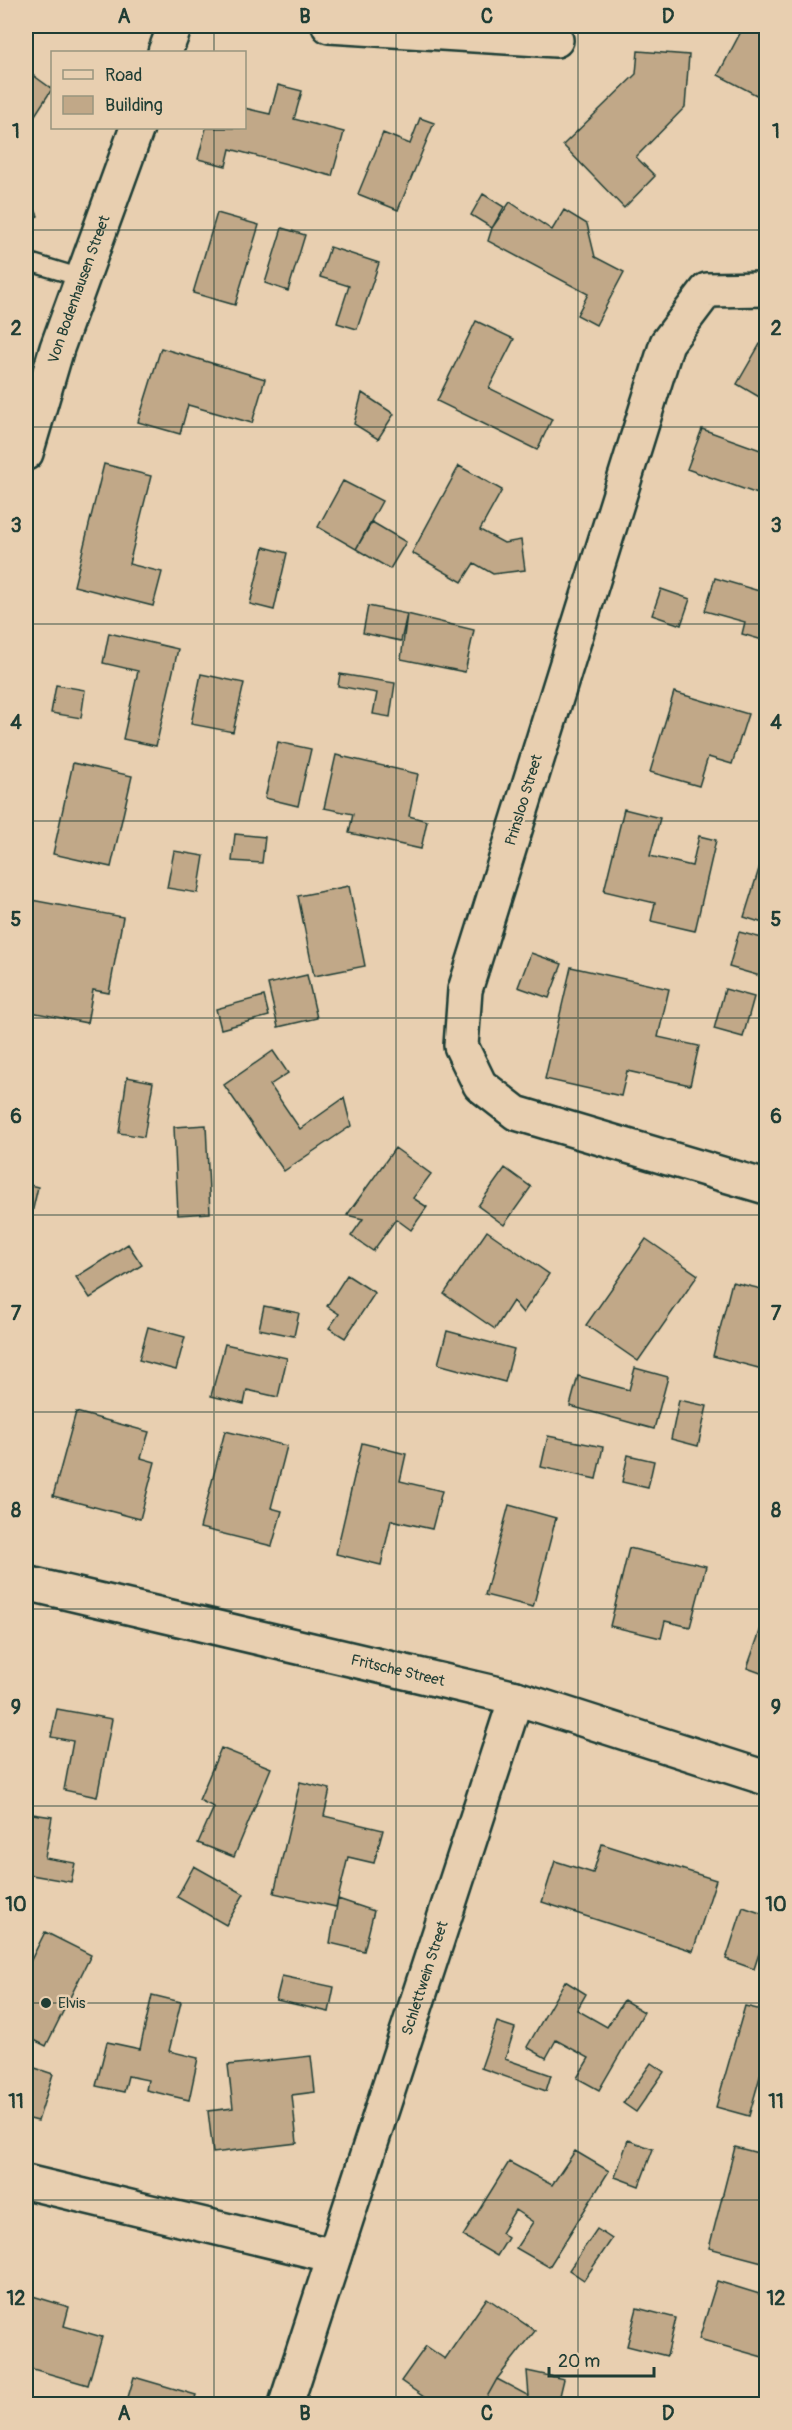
<svg xmlns="http://www.w3.org/2000/svg" width="792" height="2430" font-family="Pangolin,sans-serif">
	<style>
		.building { fill: #c1a888; stroke: #1f3d34; stroke-width: 1.5 }
		.lines { fill: none; stroke-linecap: round; stroke-linejoin: round }
		.service-casing { stroke: #1f3d34; stroke-width: 21 }
		.minor-casing { stroke: #1f3d34; stroke-width: 38 }
		.tertiary-casing { stroke: #1f3d34; stroke-width: 38 }
		.service { stroke: #e8cfb0; stroke-width: 16 }
		.minor { stroke: #e8cfb0; stroke-width: 33 }
		.tertiary { stroke: #e8cfb0; stroke-width: 33 }
		.grid { fill: none; stroke: #1f3d34; stroke-width: 1.5; stroke-opacity: 0.55 }
		.poi-dot { fill: #1f3d34; stroke: #e8cfb0; stroke-width: 2 }
		.labels { text-anchor: middle; dominant-baseline: central; stroke-width: 5; stroke-linejoin: round; paint-order: stroke }
		.street-label { font-size: 15px; fill: #1f3d34; stroke: #e8cfb0 }
		.poi-label { font-size: 15px; fill: #1f3d34; stroke: #e8cfb0; text-anchor: start }
		.neatline { fill: none; stroke: #1f3d34; stroke-width: 2 }
		.grid-label { font-size: 20px; text-anchor: middle; font-weight: bold; fill: #1f3d34 }
	</style>
	<rect width="100%" height="100%" fill="#e8cfb0"/>
	<filter id="ink" filterUnits="userSpaceOnUse"><feTurbulence type="fractalNoise" baseFrequency=".0167" numOctaves="2"/><feDisplacementMap in="SourceGraphic" scale="12" xChannelSelector="R" yChannelSelector="G"/><feConvolveMatrix kernelMatrix="1 2 1 2 8 2 1 2 1" color-interpolation-filters="sRGB"/></filter>
	<g filter="url(#ink)">
		<!-- building -->
		<path class="building" d="M744,26h6l16,8v66l-48,-25z
			M638,51l51,4 -4,52 -49,50 19,19 -31,32 -61,-63 73,-71z
			M30,73l22,16 -26,40v-49z
			M278,85l24,6 -8,28 50,13 -12,44 -102,-27 -4,17 -28,-7 8,-31h38v-20l26,6z
			M420,118l14,5 -36,87 -40,-16 25,-61 27,11z
			M26,190l12,26 -12,6z
			M483,194l21,13 -12,21 -21,-13z
			M510,202l42,28 12,-20 23,14 8,33 29,15 -28,53 -19,-10 11,-21 -100,-53 4,-13z
			M217,213l42,12 -24,80 -42,-12z
			M282,228l23,7 -17,56 -23,-8z
			M330,247l49,16 -22,66 -20,-6 12,-37 -29,-9z
			M476,321l38,18 -25,49 63,31 -15,31 -100,-49z
			M760,344l6,4v53l-29,-17z
			M161,348l104,31 -13,44 -64,-18 -8,29 -42,-12z
			M362,393l32,21 -16,25 -24,-15z
			M702,429l64,23v45l-79,-28z
			M104,464l47,12 -22,88 33,8 -9,34 -79,-20z
			M459,466l43,24 -22,40 24,13 17,-3 4,30 -32,4 -19,-11 -12,19 -50,-29z
			M343,481l39,20 -26,48 -38,-22z
			M372,522l34,20 -16,27 -34,-20z
			M264,547l23,6 -13,57 -24,-6z
			M715,578l51,15v48l-24,-7 3,-12 -40,-11z
			M661,589l29,10 -9,26 -29,-10z
			M368,606l39,8 -6,27 -38,-8z
			M407,614l67,16 -9,42 -64,-13z
			M109,633l69,16 -22,97 -33,-7 15,-68 -35,-8z
			M201,674l43,9 -11,49 -42,-8z
			M340,674l55,9 -5,34 -17,-3 4,-21 -39,-7z
			M56,685l29,5 -4,28 -30,-5z
			M674,692l74,22 -16,50 -24,-7 -9,29 -49,-14z
			M278,742l33,7 -13,57 -33,-8z
			M336,755l82,19 -9,42 18,5 -6,28 -72,-16 4,-19 -29,-6z
			M73,763l59,13 -21,91 -58,-13z
			M624,809l36,9 -10,38 42,10 7,-30 17,4 -21,91 -44,-10 4,-18 -51,-12z
			M235,834l30,3 -3,26 -30,-2z
			M174,851l30,5 -6,37 -31,-5z
			M763,856l3,1v67l-22,-7z
			M349,886l16,80 -51,10 -16,-80z
			M26,899l97,18 -14,76 -16,-3 -6,33 -61,-12z
			M739,932l27,7v15l-6,22 -31,-9z
			M531,953l31,11 -13,34 -31,-11z
			M571,967l98,22 -11,48 41,9 -9,39 -63,-14 -6,25 -76,-17z
			M307,975l10,43 -39,9 -10,-43z
			M725,989l29,8 -11,40 -29,-8z
			M264,996l5,20 -48,13 -5,-20z
			M273,1051l15,22 -18,12 30,44 44,-31 7,28 -67,45 -60,-86z
			M127,1077l26,5 -9,55 -25,-4z
			M206,1125l4,88 -32,2 -4,-88z
			M395,1148l36,26 -18,24 14,9 -16,23 -15,-11 -23,32 -22,-15 12,-17 -16,-4z
			M505,1168l26,19 -27,38 -26,-19z
			M26,1184l12,3 -12,52z
			M487,1231l62,43 -26,39 -10,-12 -18,28 -51,-35z
			M646,1239l52,36 -60,86 -52,-36z
			M128,1244l14,21 -52,33 -14,-21z
			M347,1275l28,18 -30,45 -16,-10 10,-14 -12,-8z
			M732,1282l34,8v80l-53,-14z
			M264,1306l35,7 -5,23 -35,-7z
			M148,1327l37,10 -9,33 -37,-10z
			M447,1331l67,18 -9,33 -67,-18z
			M225,1344l62,14 -9,39 -31,-7 -3,14 -33,-8z
			M635,1368l33,9 -14,52 -84,-23 8,-30 51,14z
			M679,1400l28,6 -9,40 -27,-7z
			M76,1412l73,20 -8,26 14,4 -15,57 -87,-23z
			M225,1431l62,15 -16,62 11,3 -10,35 -72,-18z
			M548,1436l55,11 -7,32 -55,-12z
			M362,1443l44,11 -6,27 42,10 -10,38 -41,-9 -10,45 -45,-11z
			M628,1455l26,6 -6,27 -26,-6z
			M509,1505l47,13 -23,89 -48,-12z
			M629,1548l77,18 -16,61 -25,-6 -4,17 -51,-12z
			M766,1614v61l-19,-7z
			M57,1709l55,10 -15,78 -33,-7 9,-49 -22,-4z
			M221,1748l50,20 -37,89 -36,-14 16,-36 -15,-7z
			M300,1782l30,7 -6,27 59,14 -9,33 -26,-6 -12,50 -62,-14z
			M26,1813l26,4 -7,41 30,5 -4,19 -45,-8z
			M602,1844l114,36 -23,71 -151,-49 13,-41 38,12z
			M194,1866l50,28 -18,31 -49,-28z
			M338,1899l36,12 -10,40 -34,-8z
			M743,1907l23,8v17l-12,37 -28,-10z
			M45,1932l46,23 -45,91 -20,-10v-66z
			M282,1976l52,11 -5,25 -53,-12z
			M565,1981l21,13 -9,16 30,17 17,-27 20,12 -45,78 -22,-12 12,-20 -33,-18 -10,18 -19,-11z
			M152,1995l29,7 -12,49 29,7 -9,42 -43,-10 2,-10 -20,-4 -4,16 -28,-6 11,-44 33,7z
			M745,2006l21,5v44l-17,61 -33,-9z
			M497,2022l18,6 -10,31 46,16 -5,16 -65,-23z
			M311,2056l4,36 -23,3 5,48 -84,10 -5,-42 25,-3 -5,-43z
			M651,2063l13,9 -28,40 -13,-9z
			M26,2065l27,9 -15,47 -12,-3z
			M628,2140l25,9 -14,37 -24,-9z
			M735,2147l31,8v108l-57,-15z
			M575,2151l34,20 -60,96 -33,-19 17,-26 -18,-12 -14,23 7,5 -11,18 -34,-20 46,-74 43,23z
			M597,2229l15,10 -28,41 -15,-10z
			M717,2281l49,15v62l-67,-19z
			M26,2294l43,13 -5,19 38,11 -14,48 -62,-18z
			M487,2298l48,33 -38,48 -14,25h-49l-33,-23 25,-35 19,13z
			M637,2308l39,10 -9,38 -40,-10z
			M527,2371l37,8 -6,25h-33l4,-8z
			M134,2377l62,18 -3,9h-67z
			M497,2379l32,17 -4,8h-42z"/>
		<g class="lines">
			<defs>
				<path id="service" d="M26,261l56,17"/>
				<g id="minor">
					<path d="M329,26l227,14"/>
					<path d="M165,52l10,-26"/>
					<path d="M766,289l-59,1 -40,53 -202,647 -4,56 19,39 36,28 250,74"/>
					<path id="s1" d="M26,453l31,-105 80,-220"/>
					<path d="M26,2182l308,74"/>
					<path id="s2" d="M286,2404l230,-706"/>
				</g>
				<g id="tertiary">
					<path id="s3" d="M26,1583l490,115 250,80"/>
				</g>
			</defs>
			<!-- service casing -->
			<use href="#service" class="service-casing"/>
			<!-- minor casing -->
			<use href="#minor" class="minor-casing"/>
			<!-- tertiary casing -->
			<use href="#tertiary" class="tertiary-casing"/>
			<!-- service -->
			<use href="#service" class="service"/>
			<!-- minor -->
			<use href="#minor" class="minor"/>
			<!-- tertiary -->
			<use href="#tertiary" class="tertiary"/>
		</g>
	</g>
	<!-- grid -->
	<path class="grid" d="M214,26v26M396,26v2378M578,26v2378M214,128v2276M26,230h740M26,427h740M26,624h740M26,821h740M26,1018h740M26,1215h740M26,1412h740M26,1609h740M26,1806h740M26,2003h740M26,2200h740"/>
	<!-- markers -->
	<circle class="poi-dot" cx="46" cy="2003" r="6"/>
	<g class="labels">
		<!-- street labels -->
		<g class="street-label">
			<text stroke="none"><textPath href="#s1" startOffset="172">Von Bodenhausen Street</textPath></text>
			<text transform="translate(524 800) rotate(-73)">Prinsloo Street</text>
			<text stroke="none"><textPath href="#s3" startOffset="382">Fritsche Street</textPath></text>
			<text stroke="none"><textPath href="#s2" startOffset="448">Schlettwein Street</textPath></text>
		</g>
		<!-- poi labels -->
		<g class="poi-label">
			<text x="58" y="2003">Elvis</text>
		</g>
	</g>
	<!-- margin -->
	<rect width="792" height="2430" fill="none" stroke="#e8cfb0" stroke-width="66"/>
	<!-- legend -->
	<rect x="51" y="51" width="195" height="78" fill="#e8cfb0" stroke="#98957e" stroke-width="1.5"/>
	<rect x="63" y="70" width="30" height="9" fill="#e8cfb0" stroke="#98957e" stroke-width="1.5"/>
	<text x="105" y="81" font-size="18" fill="#1f3d34">Road</text>
	<rect x="63" y="96" width="30" height="18" fill="#c1a888" stroke="#98957e" stroke-width="1.5"/>
	<text x="105" y="111" font-size="18" fill="#1f3d34">Building</text>
	<!-- scale -->
	<path d="M549 2367v9h105v-9" fill="none" stroke="#1f3d34" stroke-width="3"/>
	<text x="558" y="2367" font-size="18" fill="#1f3d34" stroke="#e8cfb0" stroke-width="4.5" paint-order="stroke">20 m</text>
	<rect x="33" y="33" width="726" height="2364" class="neatline"/>
	<g class="grid-label">
		<text x="124" y="23">A</text>
		<text x="305" y="23">B</text>
		<text x="487" y="23">C</text>
		<text x="668" y="23">D</text>
		<text x="16" y="138">1</text>
		<text x="776" y="138">1</text>
		<text x="16" y="335">2</text>
		<text x="776" y="335">2</text>
		<text x="16" y="532">3</text>
		<text x="776" y="532">3</text>
		<text x="16" y="729">4</text>
		<text x="776" y="729">4</text>
		<text x="16" y="926">5</text>
		<text x="776" y="926">5</text>
		<text x="16" y="1123">6</text>
		<text x="776" y="1123">6</text>
		<text x="16" y="1320">7</text>
		<text x="776" y="1320">7</text>
		<text x="16" y="1517">8</text>
		<text x="776" y="1517">8</text>
		<text x="16" y="1714">9</text>
		<text x="776" y="1714">9</text>
		<text x="16" y="1911">10</text>
		<text x="776" y="1911">10</text>
		<text x="16" y="2108">11</text>
		<text x="776" y="2108">11</text>
		<text x="16" y="2305">12</text>
		<text x="776" y="2305">12</text>
		<text x="124" y="2420">A</text>
		<text x="305" y="2420">B</text>
		<text x="487" y="2420">C</text>
		<text x="668" y="2420">D</text>
	</g>
</svg>
